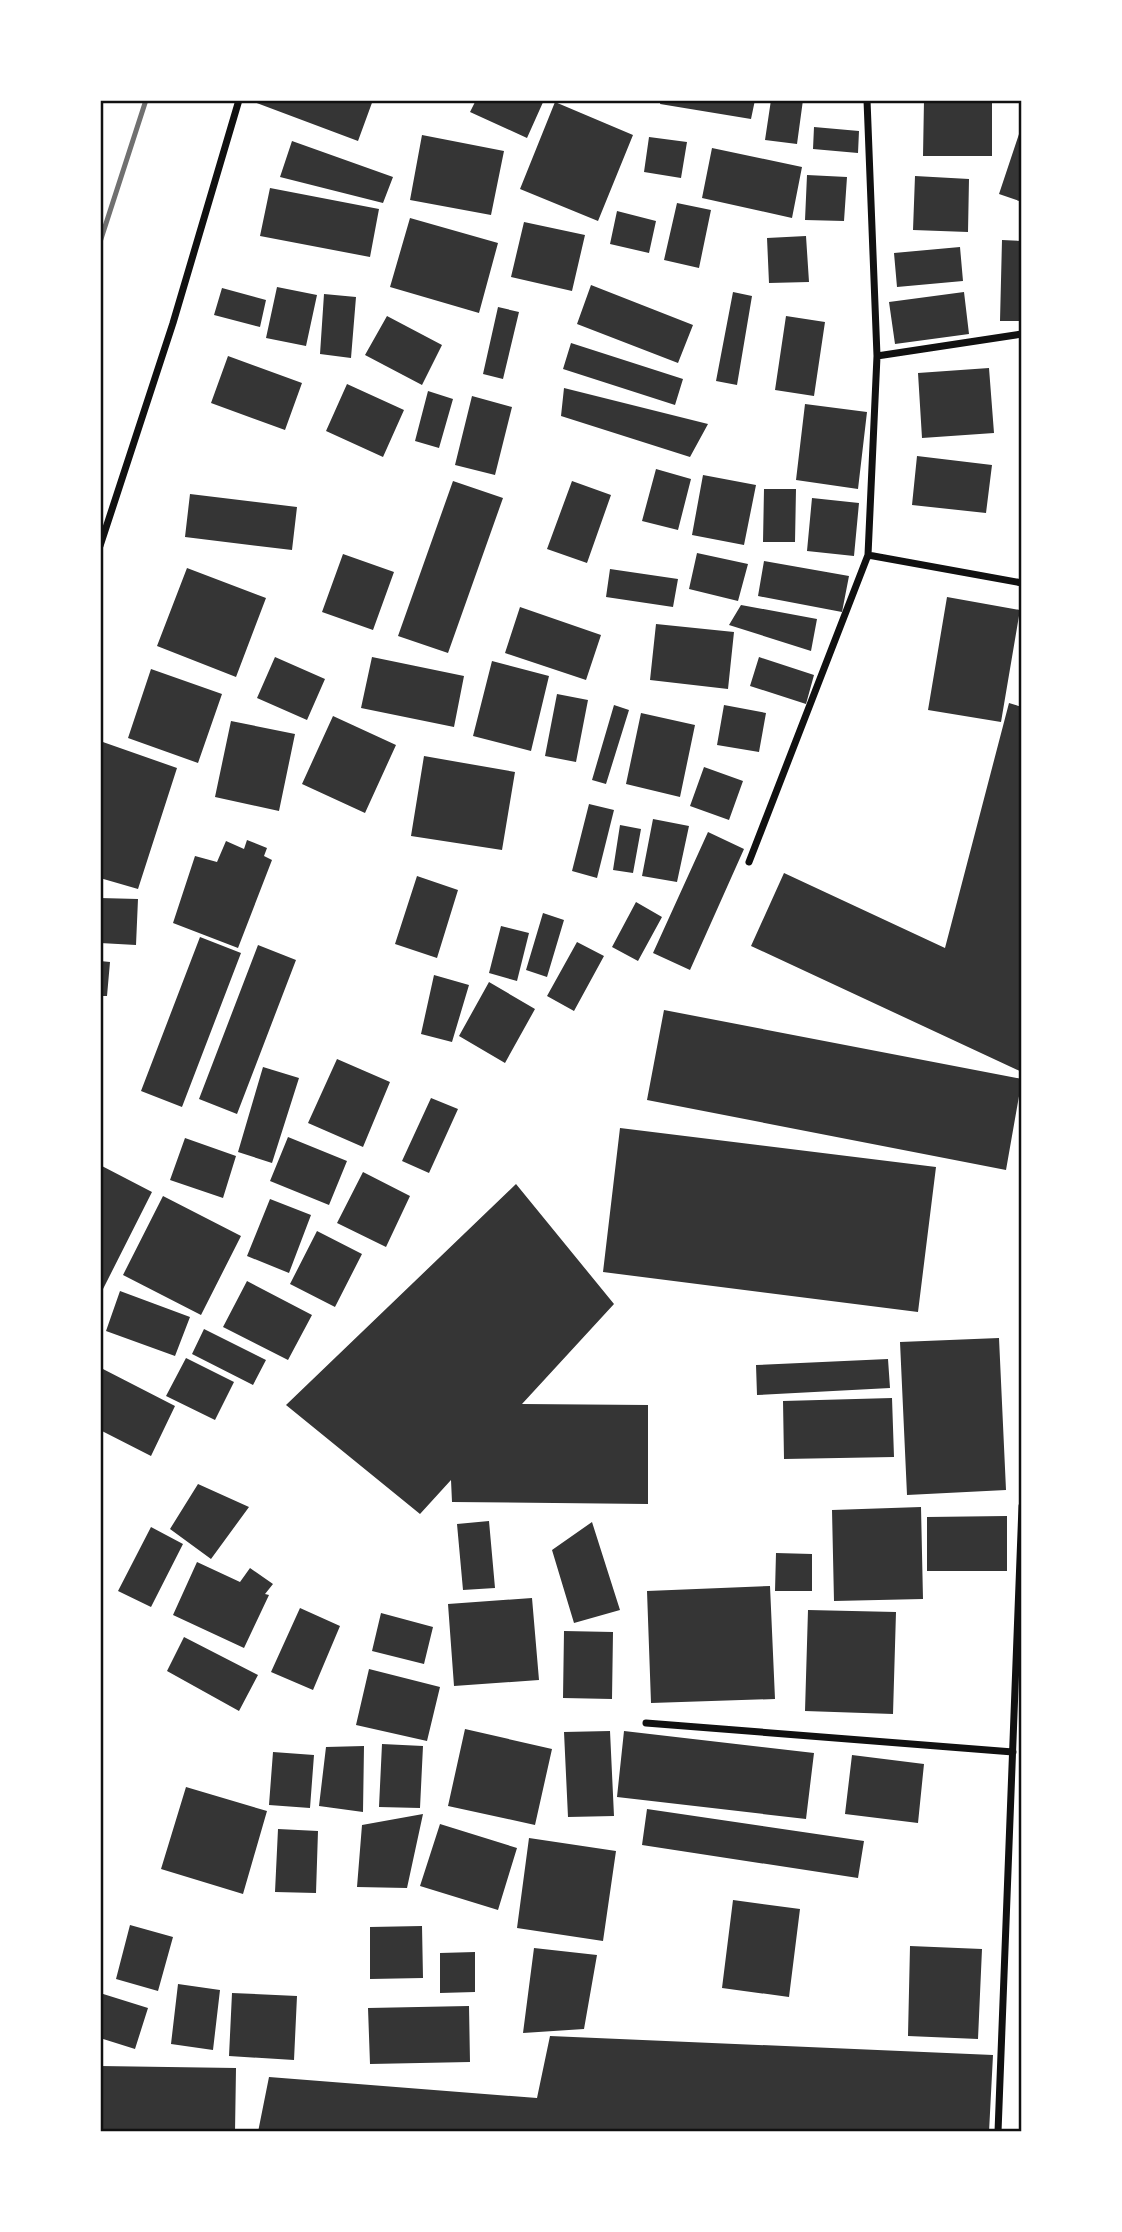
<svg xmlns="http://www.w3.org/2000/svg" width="1122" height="2232" font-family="'Crimson Pro',serif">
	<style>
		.building { fill: #353535 }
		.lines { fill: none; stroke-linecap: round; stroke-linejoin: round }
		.minor { stroke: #111; stroke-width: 7 }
		.rail { stroke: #707070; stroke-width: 5 }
		.neatline { fill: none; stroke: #111; stroke-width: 2.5 }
	</style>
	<rect width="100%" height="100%" fill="#fff"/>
	<!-- building -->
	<path class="building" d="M249,100h124l-15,41z
		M476,100h68l-17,38 -57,-26z
		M661,100h94l-4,19 -91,-15z
		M771,100h32l-6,44 -32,-4z
		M924,100h68v56h-69z
		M555,102l78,33 -35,86 -78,-32z
		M1022,125v77l-23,-8z
		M814,127l45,4 -1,22 -45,-4z
		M422,135l82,16 -13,64 -81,-15z
		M649,137l38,5 -6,36 -37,-6z
		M292,141l101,36 -10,26 -103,-26z
		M712,148l90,19 -10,51 -90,-20z
		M807,175l40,2 -3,44 -39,-1z
		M915,176l54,3 -1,53 -55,-2z
		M270,188l109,21 -9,48 -110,-21z
		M677,203l34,7 -12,58 -35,-8z
		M617,211l39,10 -7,32 -39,-9z
		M410,218l88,25 -19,70 -89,-26z
		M524,222l61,13 -13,56 -61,-14z
		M806,236l3,46 -40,1 -2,-45z
		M1002,240l20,1v80h-22z
		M960,247l3,34 -66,6 -3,-34z
		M591,285l102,40 -15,38 -101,-39z
		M277,287l40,8 -11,51 -40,-8z
		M222,288l44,12 -6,27 -46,-12z
		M733,292l19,4 -15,89 -21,-4z
		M964,292l5,42 -74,10 -6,-42z
		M324,294l32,3 -5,61 -31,-4z
		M498,307l21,5 -16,67 -20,-5z
		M387,316l55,29 -20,40 -57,-30z
		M786,316l39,6 -11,74 -39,-6z
		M571,343l112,36 -8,26 -112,-36z
		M228,356l74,27 -17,47 -74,-27z
		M989,368l5,65 -72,5 -4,-65z
		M347,384l57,26 -21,47 -57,-26z
		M564,388l144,36 -18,33 -129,-41z
		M428,391l25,8 -14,49 -24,-7z
		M472,396l40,11 -17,68 -40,-10z
		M805,404l62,8 -9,77 -62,-9z
		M917,456l75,9 -6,48 -74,-8z
		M656,469l35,10 -13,51 -36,-9z
		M703,475l53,10 -12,60 -52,-10z
		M453,481l50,17 -55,155 -50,-17z
		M572,481l39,14 -24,68 -40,-14z
		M764,489h32l-1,53h-32z
		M190,494l107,13 -5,43 -107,-13z
		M812,498l47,5 -5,53 -47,-5z
		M697,553l51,11 -10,37 -49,-12z
		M343,554l51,18 -21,58 -51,-18z
		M764,561l85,15 -7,36 -84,-16z
		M187,568l79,30 -30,79 -79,-31z
		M610,569l68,10 -5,28 -67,-10z
		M947,597l73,13 -19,112 -73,-12z
		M741,605l76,14 -6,32 -82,-26z
		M520,607l81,28 -15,45 -81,-27z
		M656,624l78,8 -6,57 -78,-9z
		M275,657l50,22 -18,41 -50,-22z
		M372,657l92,19 -10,51 -93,-19z
		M759,657l55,18 -8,29 -56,-18z
		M492,661l57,15 -18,75 -58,-15z
		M151,669l71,25 -24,69 -70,-25z
		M557,694l31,6 -12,62 -31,-6z
		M1009,703l13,4v365l-271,-126 33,-73 161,75z
		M614,705l15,5 -23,74 -14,-4z
		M724,705l42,8 -7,39 -42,-7z
		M641,713l54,12 -15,72 -54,-13z
		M333,716l63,29 -31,68 -63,-29z
		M231,721l64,13 -16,77 -64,-14z
		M100,741l77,27 -39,121 -38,-11z
		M424,756l91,16 -13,78 -91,-14z
		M704,767l39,14 -14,39 -39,-14z
		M589,804l25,6 -17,68 -25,-7z
		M653,819l36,7 -12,56 -35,-6z
		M620,825l21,4 -8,44 -20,-3z
		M708,832l36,17 -54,121 -37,-17z
		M247,840l20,8 -3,8 8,4 -34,88 -65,-25 22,-67 22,6 9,-21 18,8z
		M417,876l41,14 -21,68 -42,-14z
		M100,898l38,1 -2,46 -36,-2z
		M636,902l26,15 -24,44 -26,-14z
		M543,913l21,7 -17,57 -21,-7z
		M501,926l28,7 -12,48 -28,-8z
		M200,937l41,16 -59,154 -41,-16z
		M577,942l27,14 -30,55 -27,-15z
		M258,945l38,15 -59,154 -38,-15z
		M100,961l10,1 -3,34h-7z
		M434,975l35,10 -17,57 -31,-8z
		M489,982l46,27 -30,54 -46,-27z
		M664,1010l358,69 -16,91 -359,-70z
		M337,1059l53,23 -27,65 -55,-24z
		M263,1067l36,11 -27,85 -34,-11z
		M431,1098l27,11 -29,64 -27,-12z
		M620,1128l316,39 -18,145 -315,-40z
		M288,1137l59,24 -18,44 -59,-24z
		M185,1138l51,18 -13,42 -53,-18z
		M100,1165l52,27 -52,103z
		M363,1172l47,24 -24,51 -49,-24z
		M516,1184l98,120 -92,100 126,1v99l-196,-2 -1,-22 -31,34 -134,-109z
		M163,1196l78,40 -40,79 -78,-40z
		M270,1199l41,16 -22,58 -42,-17z
		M317,1231l45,23 -27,53 -45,-23z
		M247,1281l65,34 -24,45 -65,-33z
		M120,1291l70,26 -15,39 -69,-25z
		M204,1329l62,31 -13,25 -61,-31z
		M999,1338l7,152 -99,5 -7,-153z
		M186,1358l48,24 -19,38 -49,-24z
		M888,1359l2,29 -133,7 -1,-30z
		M101,1368l74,38 -24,50 -51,-26z
		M892,1398l2,59 -110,2 -1,-58z
		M198,1484l51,23 -38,52 -41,-30z
		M921,1507l2,92 -89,2 -2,-91z
		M1007,1516v55h-80v-54z
		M489,1521l6,67 -32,2 -6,-66z
		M592,1522l28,88 -46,13 -22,-73z
		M151,1527l32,17 -32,63 -33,-16z
		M776,1553l36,1v37h-37z
		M197,1562l43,20 10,-14 23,16 -8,10 4,1 -25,53 -71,-33z
		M770,1586l5,113 -124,4 -4,-112z
		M532,1598l7,82 -85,6 -6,-82z
		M300,1608l40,18 -27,64 -42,-18z
		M808,1610l88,2 -3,102 -88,-3z
		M381,1613l52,14 -9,37 -52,-13z
		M564,1631l49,1 -1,67 -49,-1z
		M184,1637l74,38 -19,36 -72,-40z
		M369,1669l71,18 -13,54 -71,-16z
		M465,1729l87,20 -17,76 -87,-19z
		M610,1731l4,85 -46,1 -4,-85z
		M624,1731l190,22 -8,66 -189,-22z
		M382,1744l41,2 -3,62 -41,-1z
		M364,1746l-1,66 -44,-6 7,-59z
		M273,1752l41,3 -4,53 -41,-3z
		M852,1755l72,9 -6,59 -73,-9z
		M186,1787l81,24 -24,83 -82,-25z
		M647,1809l217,32 -6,37 -216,-33z
		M423,1814l-16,74 -50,-1 5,-62z
		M440,1824l77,24 -19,62 -78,-24z
		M278,1829l40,2 -2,62 -41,-1z
		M529,1838l87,13 -13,90 -86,-13z
		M733,1900l67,9 -11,88 -67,-9z
		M130,1925l43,12 -15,54 -42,-12z
		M422,1926l1,52 -53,1v-52z
		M910,1946l72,3 -4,90 -70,-3z
		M534,1948l63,7 -13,74 -61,4z
		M475,1952v40l-35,1v-40z
		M178,1984l42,6 -7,60 -42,-6z
		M100,1993l48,15 -13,41 -35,-11z
		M232,1993l65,3 -3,64 -65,-4z
		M469,2006l1,56 -100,2 -2,-56z
		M550,2036l443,19 -4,77h-731l11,-55 268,21z
		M100,2066l136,2 -1,64h-135z"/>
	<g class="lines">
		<!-- minor -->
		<path class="minor" d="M867,100l10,256 -9,199 154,28
			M877,356l145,-22
			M100,546l73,-223 66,-223
			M749,862l119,-307
			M646,1723l367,29
			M998,2132l24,-626"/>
		<!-- rail -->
		<path class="rail" d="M100,242l46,-142"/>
	</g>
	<!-- border -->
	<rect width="1122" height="2232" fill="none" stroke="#ffffff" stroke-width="203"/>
	<rect x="102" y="102" width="918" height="2028" class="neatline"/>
</svg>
